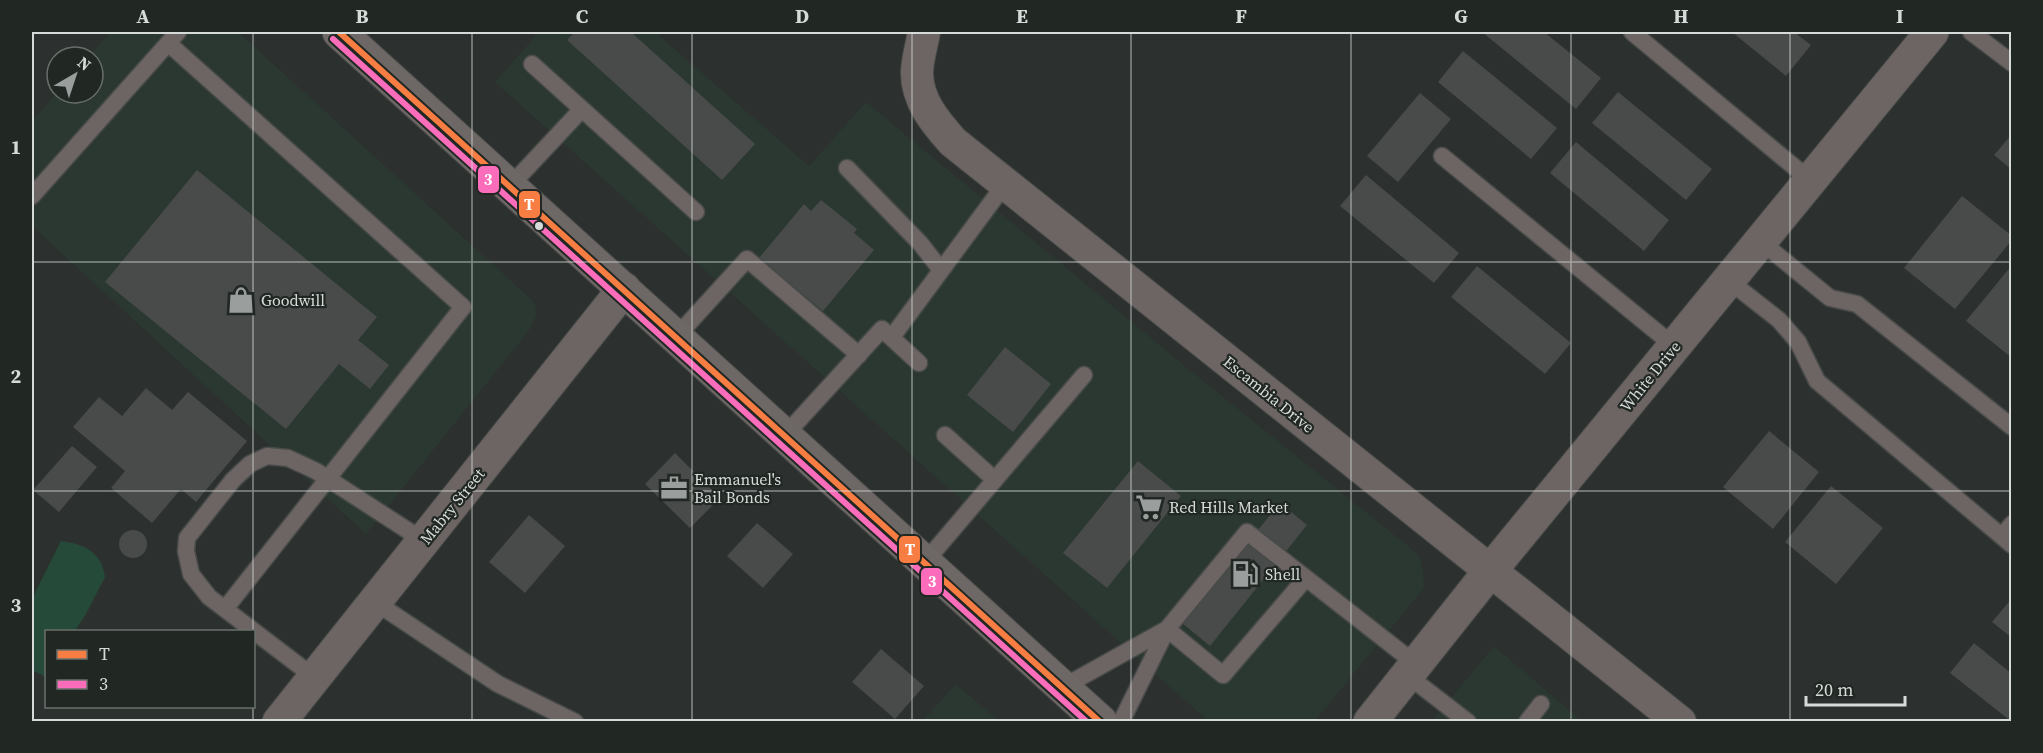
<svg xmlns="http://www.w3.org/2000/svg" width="2043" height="753" font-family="'Source Serif 4',serif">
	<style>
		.built { fill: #2b3831 }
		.green { fill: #254a3a }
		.building { fill: #484b49 }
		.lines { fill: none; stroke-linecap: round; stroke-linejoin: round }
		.service-casing { stroke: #484b49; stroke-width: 19 }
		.minor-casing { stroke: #484b49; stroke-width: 34 }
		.tertiary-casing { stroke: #484b49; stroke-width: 35 }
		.secondary-casing { stroke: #484b49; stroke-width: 35 }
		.service { stroke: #6c6563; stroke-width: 16 }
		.minor { stroke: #6c6563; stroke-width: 32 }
		.tertiary { stroke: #6c6563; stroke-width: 33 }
		.secondary { stroke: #6d6765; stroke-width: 33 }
		.bus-1-casing { stroke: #212824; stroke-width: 10 }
		.bus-2-casing { stroke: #212824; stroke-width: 10 }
		.bus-1 { stroke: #f77d43; stroke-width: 6 }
		.bus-2 { stroke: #fb6dba; stroke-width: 6 }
		.grid { fill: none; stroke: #d6dbd9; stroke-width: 1.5; stroke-opacity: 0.55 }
		.bus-dot { fill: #d6dbd9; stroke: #212824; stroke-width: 2 }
		.labels { text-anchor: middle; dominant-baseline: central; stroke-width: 4.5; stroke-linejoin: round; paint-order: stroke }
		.poi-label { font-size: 16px; fill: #d6dbd9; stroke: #212824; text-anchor: start }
		.street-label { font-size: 16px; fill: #d6dbd9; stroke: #212824 }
		.line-badge { stroke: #212824; stroke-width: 2 }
		.badge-label { font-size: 16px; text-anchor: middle; font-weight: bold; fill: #fff }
		.neatline { fill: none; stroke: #d6dbd9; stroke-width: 2 }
		.grid-label { font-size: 20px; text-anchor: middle; font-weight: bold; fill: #d6dbd9 }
	</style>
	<rect width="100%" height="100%" fill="#2c302e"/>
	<!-- built -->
	<path class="built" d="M111,32h127l296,270 3,10 -6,16 -165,206 -334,-308v-105l25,-28h36v-36h-5z
		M539,32h116l154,134 57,-64 325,269 217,175 11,9 4,16 1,17 -109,133h-107l-713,-639z
		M1494,646l88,75 -151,1z
		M956,684l43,37h-77z"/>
	<!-- green -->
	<path class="green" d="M61,541c23,3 41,11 44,36l-19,37 -11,17 -29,1v45l-14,-7v-71z"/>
	<!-- building -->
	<path class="building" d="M575,32h56l124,112 -33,36 -155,-140z
		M1482,32h62l57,46 -25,31z
		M1732,32h62l17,13 -25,31z
		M1463,51l94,77 -26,31 -93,-77z
		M1618,92l94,77 -26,31 -94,-77z
		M1420,93l31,26 -53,63 -31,-26z
		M2012,134v36l-18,-15z
		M1576,142l93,78 -25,31 -94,-78z
		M197,170l180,147 -19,23 31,25 -19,24 -31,-25 -53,65 -181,-147z
		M1366,175l93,78 -25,30 -94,-77z
		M1962,196l50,40v4l-57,69 -51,-41z
		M821,200l36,29 -3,4 20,17 -51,61 -64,-53 45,-54 7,7z
		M2012,265v93l-46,-37z
		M1477,266l94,77 -26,31 -94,-77z
		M1005,347l46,37 -38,48 -46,-37z
		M146,388l26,22 16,-18 59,49 -51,61 -15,-13 -29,34 -41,-35 14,-17 -52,-44 26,-30 23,19z
		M1769,431l50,41 -46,57 -50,-42z
		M72,446l25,21 -38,45 -26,-22z
		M675,453l45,45 -30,30 -45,-44z
		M1138,461l43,35 -74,92 -44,-35z
		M1831,486l52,42 -47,56 -51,-42z
		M1280,503l27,22 -97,121 -28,-23z
		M529,515l36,31 -40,47 -36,-31z
		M757,523l36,31 -30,34 -36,-32z
		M119 544a14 14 0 1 1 28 0a14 14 0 1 1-28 0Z
		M2012,598v40l-20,-16z
		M1974,643l38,31v48l-62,-49z
		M881,649l43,37 -29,33 -43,-37z"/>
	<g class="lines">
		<defs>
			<path id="service" d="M1632,32l178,148
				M1971,32l41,31
				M168,43l295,264 -238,302
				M532,64l164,148
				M1442,156l232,190
				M847,168l73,75 21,27
				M510,186l72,-77
				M32,196l146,-164
				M1760,241l70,57 27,6 155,123
				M1728,280l51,40 19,22 19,39 195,164
				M676,337l71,-78 112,96
				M892,337l113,-153
				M785,435l97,-106 37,34
				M945,435l50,45
				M2002,536l10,-12
				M925,562l159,-187
				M375,602l123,82 77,38
				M1167,629l56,46 83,-97
				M1407,675l61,47
				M314,677l-105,-80 -18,-23 -5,-23 1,-13 46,-58 17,-16 17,-8 21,2 28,13 108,70
				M1063,687l104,-58
				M1121,722l46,-93 80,-97 169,132
				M1527,722l14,-18"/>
			<path id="minor" d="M924,32c-2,13 -7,28 -7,41 0,28 19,50 36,69l727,580"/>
			<path id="tertiary" d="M279,722l345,-433
				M1370,722l120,-151 442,-539"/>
			<path id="secondary" d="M339,32l762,690"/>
		</defs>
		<!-- service casing -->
		<use href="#service" class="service-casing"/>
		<!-- minor casing -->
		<use href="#minor" class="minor-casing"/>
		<!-- tertiary casing -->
		<use href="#tertiary" class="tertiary-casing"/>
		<!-- secondary casing -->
		<use href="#secondary" class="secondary-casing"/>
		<!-- service -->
		<use href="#service" class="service"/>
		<!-- minor -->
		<use href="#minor" class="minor"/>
		<!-- tertiary -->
		<use href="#tertiary" class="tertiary"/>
		<!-- secondary -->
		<use href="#secondary" class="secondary"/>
		<defs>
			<path id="bus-1" d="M339,32l761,690"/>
			<path id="bus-2" d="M333,39l754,683"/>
		</defs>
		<!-- bus-1 casing -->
		<use href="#bus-1" class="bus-1-casing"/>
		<!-- bus-2 casing -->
		<use href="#bus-2" class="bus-2-casing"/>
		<!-- bus-1 -->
		<use href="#bus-1" class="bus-1"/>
		<!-- bus-2 -->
		<use href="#bus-2" class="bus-2"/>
	</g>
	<!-- grid -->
	<path class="grid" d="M253,32v600M472,32v690M692,32v690M912,32v690M1131,32v690M1351,32v690M1571,32v690M1790,32v690M32,262h1980M32,491h1980M253,706v16"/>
	<!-- icons -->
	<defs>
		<symbol id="shop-bare" viewBox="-9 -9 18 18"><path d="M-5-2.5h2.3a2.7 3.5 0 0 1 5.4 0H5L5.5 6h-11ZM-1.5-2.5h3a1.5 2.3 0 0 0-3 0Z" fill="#9a9f9d" stroke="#212824" stroke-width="2.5" paint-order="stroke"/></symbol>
		<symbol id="office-bare" viewBox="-9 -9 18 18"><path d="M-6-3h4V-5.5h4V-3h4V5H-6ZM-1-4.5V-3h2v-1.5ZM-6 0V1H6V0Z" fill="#9a9f9d" stroke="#212824" stroke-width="2.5" paint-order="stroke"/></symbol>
		<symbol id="supermarket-bare" viewBox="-9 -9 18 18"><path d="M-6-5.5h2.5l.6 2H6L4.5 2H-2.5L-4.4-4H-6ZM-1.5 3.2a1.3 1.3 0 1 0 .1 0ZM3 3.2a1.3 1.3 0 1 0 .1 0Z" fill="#9a9f9d" stroke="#212824" stroke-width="2.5" paint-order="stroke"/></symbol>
		<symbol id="fuel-bare" viewBox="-9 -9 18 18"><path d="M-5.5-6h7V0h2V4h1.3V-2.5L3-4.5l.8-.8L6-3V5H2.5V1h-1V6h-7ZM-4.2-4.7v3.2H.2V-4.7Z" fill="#9a9f9d" stroke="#212824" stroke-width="2.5" paint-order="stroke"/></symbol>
	</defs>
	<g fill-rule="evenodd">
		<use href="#shop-bare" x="222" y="281" width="38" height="38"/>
		<use href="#office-bare" x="655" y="469" width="38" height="38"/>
		<use href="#supermarket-bare" x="1130" y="488" width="38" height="38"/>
		<use href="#fuel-bare" x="1226" y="555" width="38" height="38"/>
	</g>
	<!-- markers -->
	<circle class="bus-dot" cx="539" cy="226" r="5"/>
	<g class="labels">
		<!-- poi labels -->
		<g class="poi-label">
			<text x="261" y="300">Goodwill</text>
			<text x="694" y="479">Emmanuel's<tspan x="694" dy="18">Bail Bonds</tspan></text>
			<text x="1169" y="507">Red Hills Market</text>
			<text x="1265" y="574">Shell</text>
		</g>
		<!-- street labels -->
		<g class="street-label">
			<text transform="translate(1650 376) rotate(-51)">White Drive</text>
			<text transform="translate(1269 394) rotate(39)">Escambia Drive</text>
			<text transform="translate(452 506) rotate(-51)">Mabry Street</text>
		</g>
	</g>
	<g class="line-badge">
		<rect x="477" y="165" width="23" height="29" rx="6" fill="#fb6dba"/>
		<rect x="518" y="190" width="23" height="29" rx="6" fill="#f77d43"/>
		<rect x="898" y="535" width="23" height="29" rx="6" fill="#f77d43"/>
		<rect x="920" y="567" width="23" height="29" rx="6" fill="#fb6dba"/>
	</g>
	<g class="badge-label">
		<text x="488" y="185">3</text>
		<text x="529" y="210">T</text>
		<text x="910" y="555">T</text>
		<text x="932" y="587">3</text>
	</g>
	<!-- border -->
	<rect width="2043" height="753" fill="none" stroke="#212824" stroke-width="66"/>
	<!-- legend -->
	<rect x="45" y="630" width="210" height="78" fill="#212824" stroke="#69706c" stroke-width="1.5"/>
	<rect x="57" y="650" width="30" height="9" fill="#f77d43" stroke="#69706c" stroke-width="1.5"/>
	<text x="99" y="660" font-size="18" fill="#d6dbd9">T</text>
	<rect x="57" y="680" width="30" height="9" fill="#fb6dba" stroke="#69706c" stroke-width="1.5"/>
	<text x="99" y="690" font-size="18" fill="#d6dbd9">3</text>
	<!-- north arrow -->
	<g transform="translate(75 75) rotate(39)"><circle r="28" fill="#212824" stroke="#69706c" stroke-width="1.5"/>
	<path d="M0-4.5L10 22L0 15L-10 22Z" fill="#9a9f9d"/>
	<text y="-9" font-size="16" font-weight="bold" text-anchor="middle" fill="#d6dbd9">N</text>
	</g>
	<!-- scale -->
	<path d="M1806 696v9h99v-9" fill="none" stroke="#d6dbd9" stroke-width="3"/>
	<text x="1815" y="696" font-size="18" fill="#d6dbd9" stroke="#212824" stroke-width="4.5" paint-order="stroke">20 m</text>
	<rect x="33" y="33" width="1977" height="687" class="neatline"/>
	<g class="grid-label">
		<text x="143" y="23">A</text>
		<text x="362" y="23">B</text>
		<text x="582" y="23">C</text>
		<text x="802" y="23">D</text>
		<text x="1022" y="23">E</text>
		<text x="1241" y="23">F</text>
		<text x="1461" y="23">G</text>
		<text x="1681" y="23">H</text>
		<text x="1900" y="23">I</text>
		<text x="16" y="154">1</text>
		<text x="16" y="383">2</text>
		<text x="16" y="612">3</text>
	</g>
</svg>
